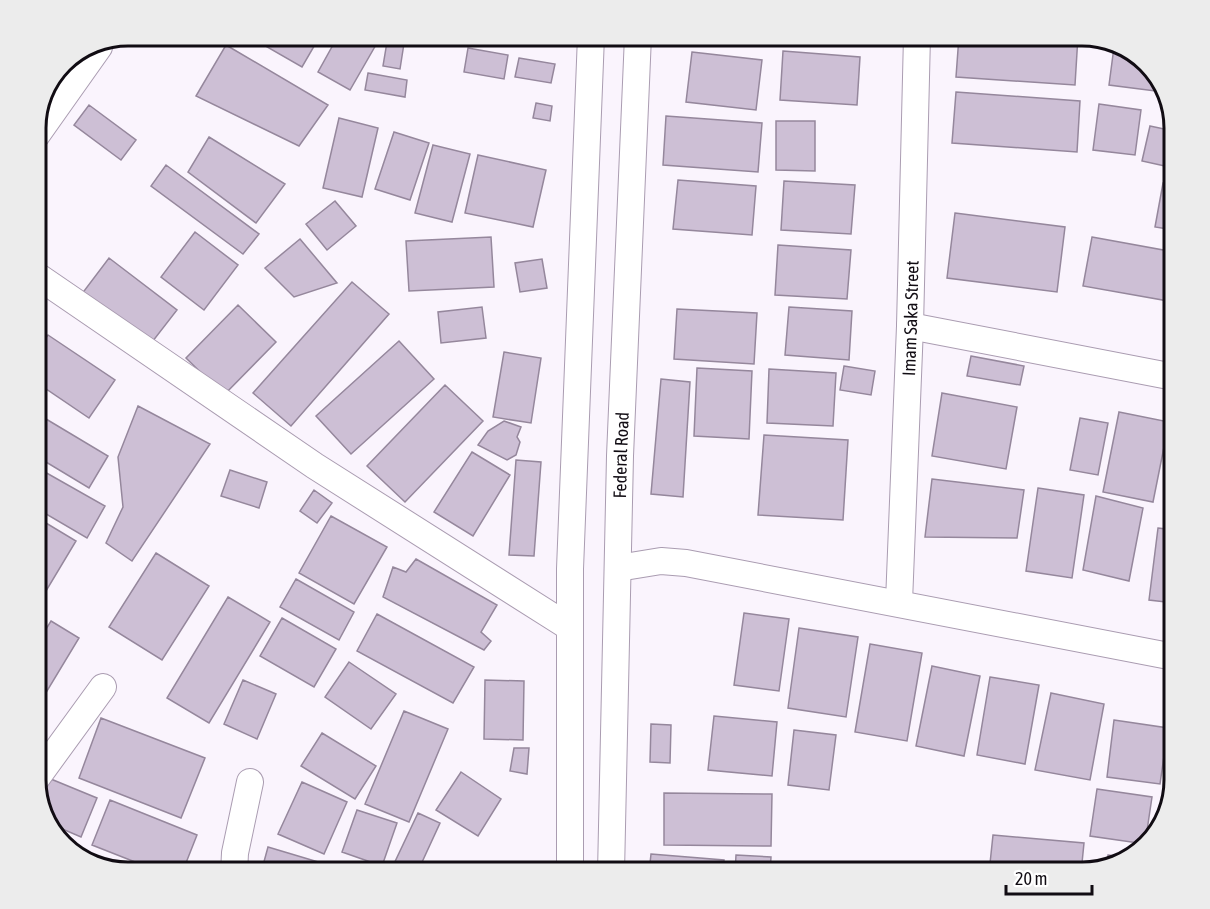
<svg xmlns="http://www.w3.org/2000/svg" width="1210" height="909" font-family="'Asap Condensed',sans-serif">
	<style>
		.building { fill: #cdbfd5; stroke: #95879c; stroke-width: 1.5 }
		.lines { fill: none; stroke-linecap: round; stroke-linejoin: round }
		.minor-casing { stroke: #aa9cb1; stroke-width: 28 }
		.minor { stroke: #fff; stroke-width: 26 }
		.labels { text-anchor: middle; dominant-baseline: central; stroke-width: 6; stroke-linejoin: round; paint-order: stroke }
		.street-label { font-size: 18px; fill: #110c13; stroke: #fff }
		.rim { fill: none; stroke: #110c13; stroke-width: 3 }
	</style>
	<rect width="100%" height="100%" fill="#faf4fd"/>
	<!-- building -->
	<path class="building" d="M248,36h72l-18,31z
		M338,36h43l-31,54 -32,-18z
		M388,36l17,1 -5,32 -17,-3z
		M789,36h72v6z
		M959,36h119l-3,49 -119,-8z
		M226,45l102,60 -29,41 -103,-50z
		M1114,47l24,8 26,31 -1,6 -54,-7z
		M468,48l40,7 -4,24 -40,-7z
		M783,51l77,6 -3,48 -77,-5z
		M692,52l70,8 -6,50 -70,-8z
		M519,58l36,6 -4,19 -36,-6z
		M368,73l39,7 -2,17 -40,-7z
		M956,92l124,9 -3,51 -125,-9z
		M536,103l16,3 -2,15 -17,-3z
		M1099,104l42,6 -6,45 -42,-5z
		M89,105l47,35 -15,20 -47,-35z
		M666,116l96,7 -4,49 -95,-7z
		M339,118l39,10 -16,69 -39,-9z
		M776,121h39v50l-39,-1z
		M1150,126l24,5v37l-32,-7z
		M394,132l35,11 -19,57 -35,-11z
		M209,137l76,47 -29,39 -68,-51z
		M433,145l37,9 -18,68 -37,-9z
		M478,155l68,15 -13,57 -68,-14z
		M166,165l93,69 -16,20 -92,-68z
		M678,180l78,6 -4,49 -79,-6z
		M784,181l71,4 -4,49 -70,-4z
		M1163,183l11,2v45l-19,-3z
		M335,201l21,25 -29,24 -21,-26z
		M955,213l110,14 -8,65 -110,-14z
		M195,232l43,33 -34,45 -43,-33z
		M491,237l3,50 -85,4 -3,-50z
		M1092,237l82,15v50l-91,-16z
		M300,239l37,44 -43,14 -29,-29z
		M778,245l73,5 -4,49 -72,-4z
		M109,258l68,52 -28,36 -68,-51z
		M542,259l5,29 -27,4 -5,-29z
		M352,282l37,32 -98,112 -38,-33z
		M238,305l38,37 -52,53 -38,-37z
		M482,307l4,31 -45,5 -3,-31z
		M789,307l63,4 -3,49 -64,-5z
		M677,309l80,4 -3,51 -80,-5z
		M48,335l67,45 -26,38 -53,-36v-31z
		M399,341l35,38 -83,75 -35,-38z
		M504,352l37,6 -10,65 -38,-6z
		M971,356l53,10 -4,19 -53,-9z
		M844,366l31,5 -4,24 -31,-5z
		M697,368l55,3 -3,68 -55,-3z
		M769,369l67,4 -3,53 -66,-3z
		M661,379l29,3 -7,115 -32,-3z
		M445,385l38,36 -78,81 -38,-36z
		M942,393l75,14 -11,62 -74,-13z
		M138,406l72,38 -78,117 -26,-18 17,-36 -5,-50z
		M1119,412l50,10 -16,80 -50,-10z
		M36,413l72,43 -19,32 -53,-32z
		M1080,418l28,5 -10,52 -28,-5z
		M504,421l17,6 -4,10 3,5 -4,13 -9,5 -29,-15 10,-14z
		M764,435l84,5 -5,80 -85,-5z
		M472,452l38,23 -37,61 -39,-24z
		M516,460l25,2 -7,94 -25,-1z
		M36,467l69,39 -18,32 -51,-30z
		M1174,468v35l-7,-1z
		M230,470l37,12 -8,26 -38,-12z
		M932,479l92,11 -7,48 -92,-1z
		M1038,488l46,7 -12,83 -46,-7z
		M314,490l18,13 -15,20 -17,-12z
		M1096,496l47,12 -14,73 -46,-11z
		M331,516l56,31 -33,57 -55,-31z
		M36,517l40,24 -33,55 -7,-4z
		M1158,528l16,2v73l-25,-3z
		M156,553l53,33 -47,74 -53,-33z
		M416,559l81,46 -16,27 10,9 -7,9 -101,-53 10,-30 13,5z
		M296,579l58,33 -15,28 -59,-33z
		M228,597l42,25 -61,101 -42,-25z
		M744,613l45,6 -10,72 -45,-6z
		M377,614l97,53 -21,36 -96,-52z
		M282,618l54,31 -22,38 -54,-31z
		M51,621l28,17 -35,58 -8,-5v-46z
		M799,628l59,9 -12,80 -58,-9z
		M870,644l52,9 -15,88 -52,-9z
		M349,662l47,32 -25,35 -46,-32z
		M932,666l48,10 -16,80 -48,-10z
		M990,677l49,8 -14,79 -48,-9z
		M243,680l33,14 -19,45 -33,-15z
		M485,680l39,1 -1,59 -39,-1z
		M1051,693l53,11 -14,76 -55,-10z
		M404,711l44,18 -39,93 -44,-18z
		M714,716l63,6 -5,54 -64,-6z
		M101,718l104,40 -24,60 -102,-40z
		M1114,720l54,8 -8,56 -53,-7z
		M651,724l20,1 -1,38 -20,-1z
		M794,730l42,5 -7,55 -41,-5z
		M322,733l54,33 -21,33 -54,-33z
		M514,748h15l-2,26 -17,-3z
		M461,772l40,27 -23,37 -42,-26z
		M46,777l51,21 -16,39 -35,-15 -7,-26z
		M302,782l45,20 -23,52 -46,-20z
		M1097,789l55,8 -7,47 -55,-8z
		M664,793l108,1 -1,52 -107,-1z
		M110,800l87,35 -15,38h-19l-71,-28z
		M357,810l40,13 -15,43 -40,-14z
		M418,813l22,10 -23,50h-14l-11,-5z
		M993,835l91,8 -3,30h-92z
		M268,847l87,26h-80l-13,-4z
		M651,854l73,6 -1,13h-74z
		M736,855l35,2 -1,16h-35z
		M1108,855l21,3 -7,6 -15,3z"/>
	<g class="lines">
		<defs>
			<g id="minor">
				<path d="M36,136l63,-89"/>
				<path d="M36,275l279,191 254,161"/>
				<path d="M910,326l264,51"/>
				<path d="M618,568l43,-7 25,2 488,94"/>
				<path id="s1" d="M899,602l11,-276 7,-290"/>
				<path d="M36,779l67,-92"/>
				<path d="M234,873l1,-20 15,-71"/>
				<path d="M570,873v-304l21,-533"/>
				<path id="s2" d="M611,873l9,-417 18,-420"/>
			</g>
		</defs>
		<!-- minor casing -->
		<use href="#minor" class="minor-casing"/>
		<!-- minor -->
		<use href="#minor" class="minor"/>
	</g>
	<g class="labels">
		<!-- street labels -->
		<g class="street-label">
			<text stroke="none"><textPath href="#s1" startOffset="284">Imam Saka Street</textPath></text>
			<text stroke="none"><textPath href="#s2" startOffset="418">Federal Road</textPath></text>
		</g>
	</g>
	<!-- crop -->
	<path d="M0 0H1210V909H0ZM128 46H1082A82 82 0 0 1 1164 128V780A82 82 0 0 1 1082 862H128A82 82 0 0 1 46 780V128A82 82 0 0 1 128 46Z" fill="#ececec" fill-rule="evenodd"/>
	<path class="rim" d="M128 46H1082A82 82 0 0 1 1164 128V780A82 82 0 0 1 1082 862H128A82 82 0 0 1 46 780V128A82 82 0 0 1 128 46Z"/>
	<!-- scale -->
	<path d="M1006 885v9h86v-9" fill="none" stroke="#110c13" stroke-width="3"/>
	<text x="1015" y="885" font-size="18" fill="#110c13" stroke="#ffffff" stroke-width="4.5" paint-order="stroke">20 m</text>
</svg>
